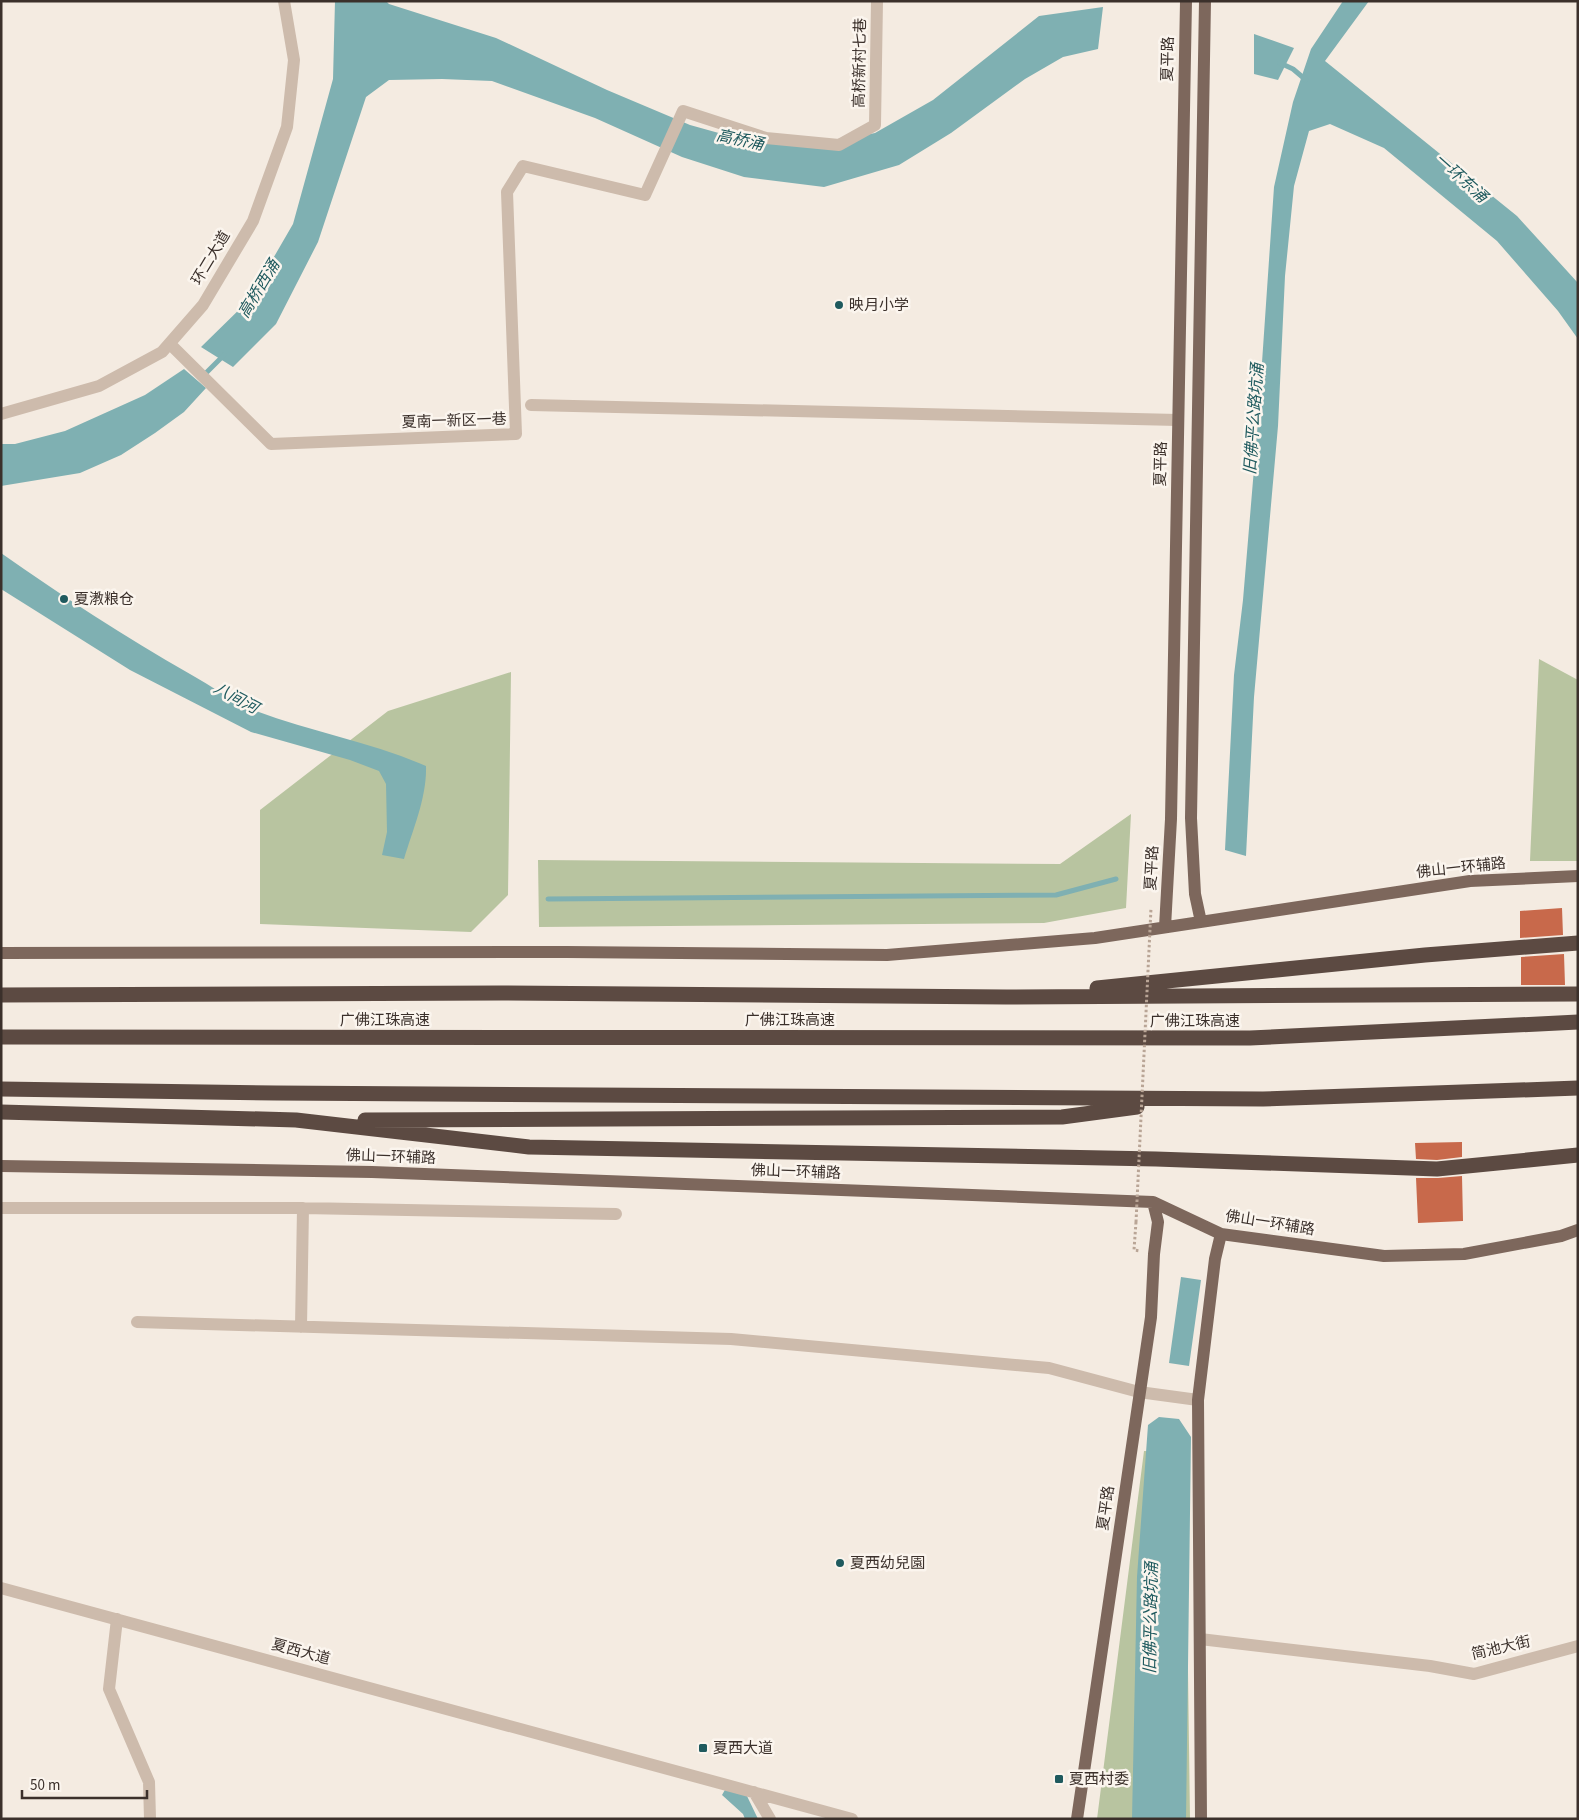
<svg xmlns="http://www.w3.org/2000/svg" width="1579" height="1820" font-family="'Source Sans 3','Noto Sans SC',sans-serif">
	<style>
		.green { fill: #b8c4a0 }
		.water { fill: #7fb0b2 }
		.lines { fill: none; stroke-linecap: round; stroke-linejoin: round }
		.stream { stroke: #7fb0b2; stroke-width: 5 }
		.building { fill: #c8694b }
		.path { stroke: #b9a596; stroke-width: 3; stroke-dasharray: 2.5 2.5; stroke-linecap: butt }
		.minor { stroke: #cdbbac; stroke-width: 12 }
		.major { stroke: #7d675c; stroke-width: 12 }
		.highway { stroke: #5c4a42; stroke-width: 15 }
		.path-bridge { stroke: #b9a596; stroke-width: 3; stroke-dasharray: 2.5 2.5; stroke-linecap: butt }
		.poi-dot { fill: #1f5a5e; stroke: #fbf5ee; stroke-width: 2 }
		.labels { text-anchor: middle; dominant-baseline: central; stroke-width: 5; stroke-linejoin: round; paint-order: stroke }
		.street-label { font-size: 15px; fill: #3b302b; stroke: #fbf5ee }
		.poi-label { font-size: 15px; fill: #3b302b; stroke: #fbf5ee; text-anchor: start }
		.water-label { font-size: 16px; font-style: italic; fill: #1f5a5e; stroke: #fbf5ee }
	</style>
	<rect width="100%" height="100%" fill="#f4ebe1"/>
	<!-- green -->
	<path class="green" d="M1539,659l39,21v181h-48z
		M511,672l-3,223 -37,37 -211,-8v-114l128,-99z
		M1131,814l-5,94 -82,15 -505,4 -1,-67 522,4z
		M1144,1451l41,1 5,367h-93z"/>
	<!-- water -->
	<path class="water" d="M335,1h51l3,3 107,34 111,52 83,35 61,17 61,4 63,-13 58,-33 106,-84 64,-9 -5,42 -35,8 -38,22 -74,54 -52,32 -75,22 -80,-10 -62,-20 -87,-39 -103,-37 -50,-2 -53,1 -23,17 -48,145 -42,82 -43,43 -32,-20 48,-47 44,-76 40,-145z
		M1343,1h26l-44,60 192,155 61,67v56l-20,-28 -61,-70 -113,-93 -54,-24 -21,7 -15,55 -9,90 -7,150 -24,271 -8,159 -21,-6 9,-175 9,-75 15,-179 16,-234 19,-85 18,-53z
		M1254,34l40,14 -16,32 -24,-6z
		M184,369l22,19 -22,24 -29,21 -34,22 -41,18 -79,13v-42h14l50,-13 80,-36z
		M1,553c61,43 124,84 189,121 20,11 45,29 66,37 56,21 115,31 170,55 1,31 -13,63 -22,93l-22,-4 5,-23 -1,-48 -7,-13 -29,-11 -99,-28 -121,-62 -129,-81z
		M1181,1277l20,3 -12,86 -20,-3z
		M1159,1417l20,2 12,18 -5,382h-54l5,-242 11,-152z
		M726,1788l21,8 11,23h-13l-2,-5 -21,-19z"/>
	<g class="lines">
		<!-- stream -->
		<path class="stream" d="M1280,63l13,6 13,11
			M203,376l21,-21
			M548,899l508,-4 60,-16"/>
	</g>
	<!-- building -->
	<path class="building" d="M1562,908l1,27 -43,3v-27z
		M1564,954l1,31h-44v-28z
		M1462,1142v15l-25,3 -21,-1 -1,-16z
		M1462,1176l1,45 -45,2 -2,-45h22z"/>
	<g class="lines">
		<!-- path -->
		<path class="path" d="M1136,1222l-2,28 6,1"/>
		<!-- minor -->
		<path class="minor" d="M170,344l101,100 245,-10 -9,-242 16,-26 122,29 38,-84 83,27 73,7 36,-20 2,-124
			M531,405l647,15
			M1,414l98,-28 63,-34 41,-47 50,-84 34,-94 7,-67 -10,-59
			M1,1208h302l313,6
			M137,1322l594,17 318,29 90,24 59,8
			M301,1327l2,-119
			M1,1588l851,231
			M117,1619l-8,70 40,93 1,37
			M1200,1639l230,27 44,8 104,-28
			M754,1792l16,27"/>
		<!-- major -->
		<path class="major" d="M1201,922l-6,-28 -4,-76 14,-817
			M1165,927l6,-108 15,-818
			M1,953l566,-1 320,3 208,-17 375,-57 108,-5
			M1,1166l371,6 781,30 68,32 163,22 80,-2 97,-18 17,-6
			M1077,1819l74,-502 3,-63 4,-32 -5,-20
			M1201,1819l-3,-419 17,-141 6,-25"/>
		<!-- highway -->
		<path class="highway" d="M1097,988l328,-33 153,-12
			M1,995l500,-2 505,4 572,-3
			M1,1037l1249,1 328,-16
			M1,1089l275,4 987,6 315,-11
			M1,1112l295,8 233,27 627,12 281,10 141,-14
			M365,1120l697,-3 75,-10"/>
		<!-- path-bridge -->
		<path class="path-bridge" d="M1136,1222l15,-314"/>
	</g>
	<!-- markers -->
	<g class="poi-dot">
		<circle cx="839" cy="305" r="5"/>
		<circle cx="64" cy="599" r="5"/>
		<circle cx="840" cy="1563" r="5"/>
		<rect x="698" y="1743" width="10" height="10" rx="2.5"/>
		<rect x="1054" y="1774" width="10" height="10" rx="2.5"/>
	</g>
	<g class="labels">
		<!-- street labels -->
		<g class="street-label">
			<text transform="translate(1168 59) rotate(-89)">夏平路</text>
			<text transform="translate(860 63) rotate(-89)">高桥新村七巷</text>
			<text transform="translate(211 258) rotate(-59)">环二大道</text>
			<text transform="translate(454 421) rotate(-2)">夏南一新区一巷</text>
			<text transform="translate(1161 464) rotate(-89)">夏平路</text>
			<text transform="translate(1152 868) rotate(-87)">夏平路</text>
			<text transform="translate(1461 868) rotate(-6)">佛山一环辅路</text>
			<text x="385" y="1020">广佛江珠高速</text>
			<text x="790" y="1020">广佛江珠高速</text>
			<text x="1195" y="1021">广佛江珠高速</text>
			<text transform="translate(391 1157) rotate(2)">佛山一环辅路</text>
			<text transform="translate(796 1172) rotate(2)">佛山一环辅路</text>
			<text transform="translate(1270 1223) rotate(9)">佛山一环辅路</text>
			<text transform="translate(1106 1508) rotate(-82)">夏平路</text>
			<text transform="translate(1501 1648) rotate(-13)">简池大街</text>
			<text transform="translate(301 1652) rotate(15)">夏西大道</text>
		</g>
		<!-- poi labels -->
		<g class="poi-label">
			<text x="849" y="305">映月小学</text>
			<text x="74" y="599">夏漖粮仓</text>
			<text x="850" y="1563">夏西幼兒園</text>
			<text x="713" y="1748">夏西大道</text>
			<text x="1069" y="1779">夏西村委</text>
		</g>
		<!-- water labels -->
		<g class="water-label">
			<text transform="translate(740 140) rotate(12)">高桥涌</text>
			<text transform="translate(1461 178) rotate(42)">一环东涌</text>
			<text transform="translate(259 289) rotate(-59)">高桥西涌</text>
			<text transform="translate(1254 419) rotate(-86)">旧佛平公路坑涌</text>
			<text transform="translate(236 698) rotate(28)">八间河</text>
			<text transform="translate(1151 1618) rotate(-89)">旧佛平公路坑涌</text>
		</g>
	</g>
	<!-- border -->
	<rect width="1579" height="1820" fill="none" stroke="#3b302b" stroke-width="5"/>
	<!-- scale -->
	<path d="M22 1790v8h125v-8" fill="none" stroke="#3b302b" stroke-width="2.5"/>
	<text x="30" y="1790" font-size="15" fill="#3b302b" stroke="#fbf5ee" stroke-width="4" paint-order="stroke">50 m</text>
</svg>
